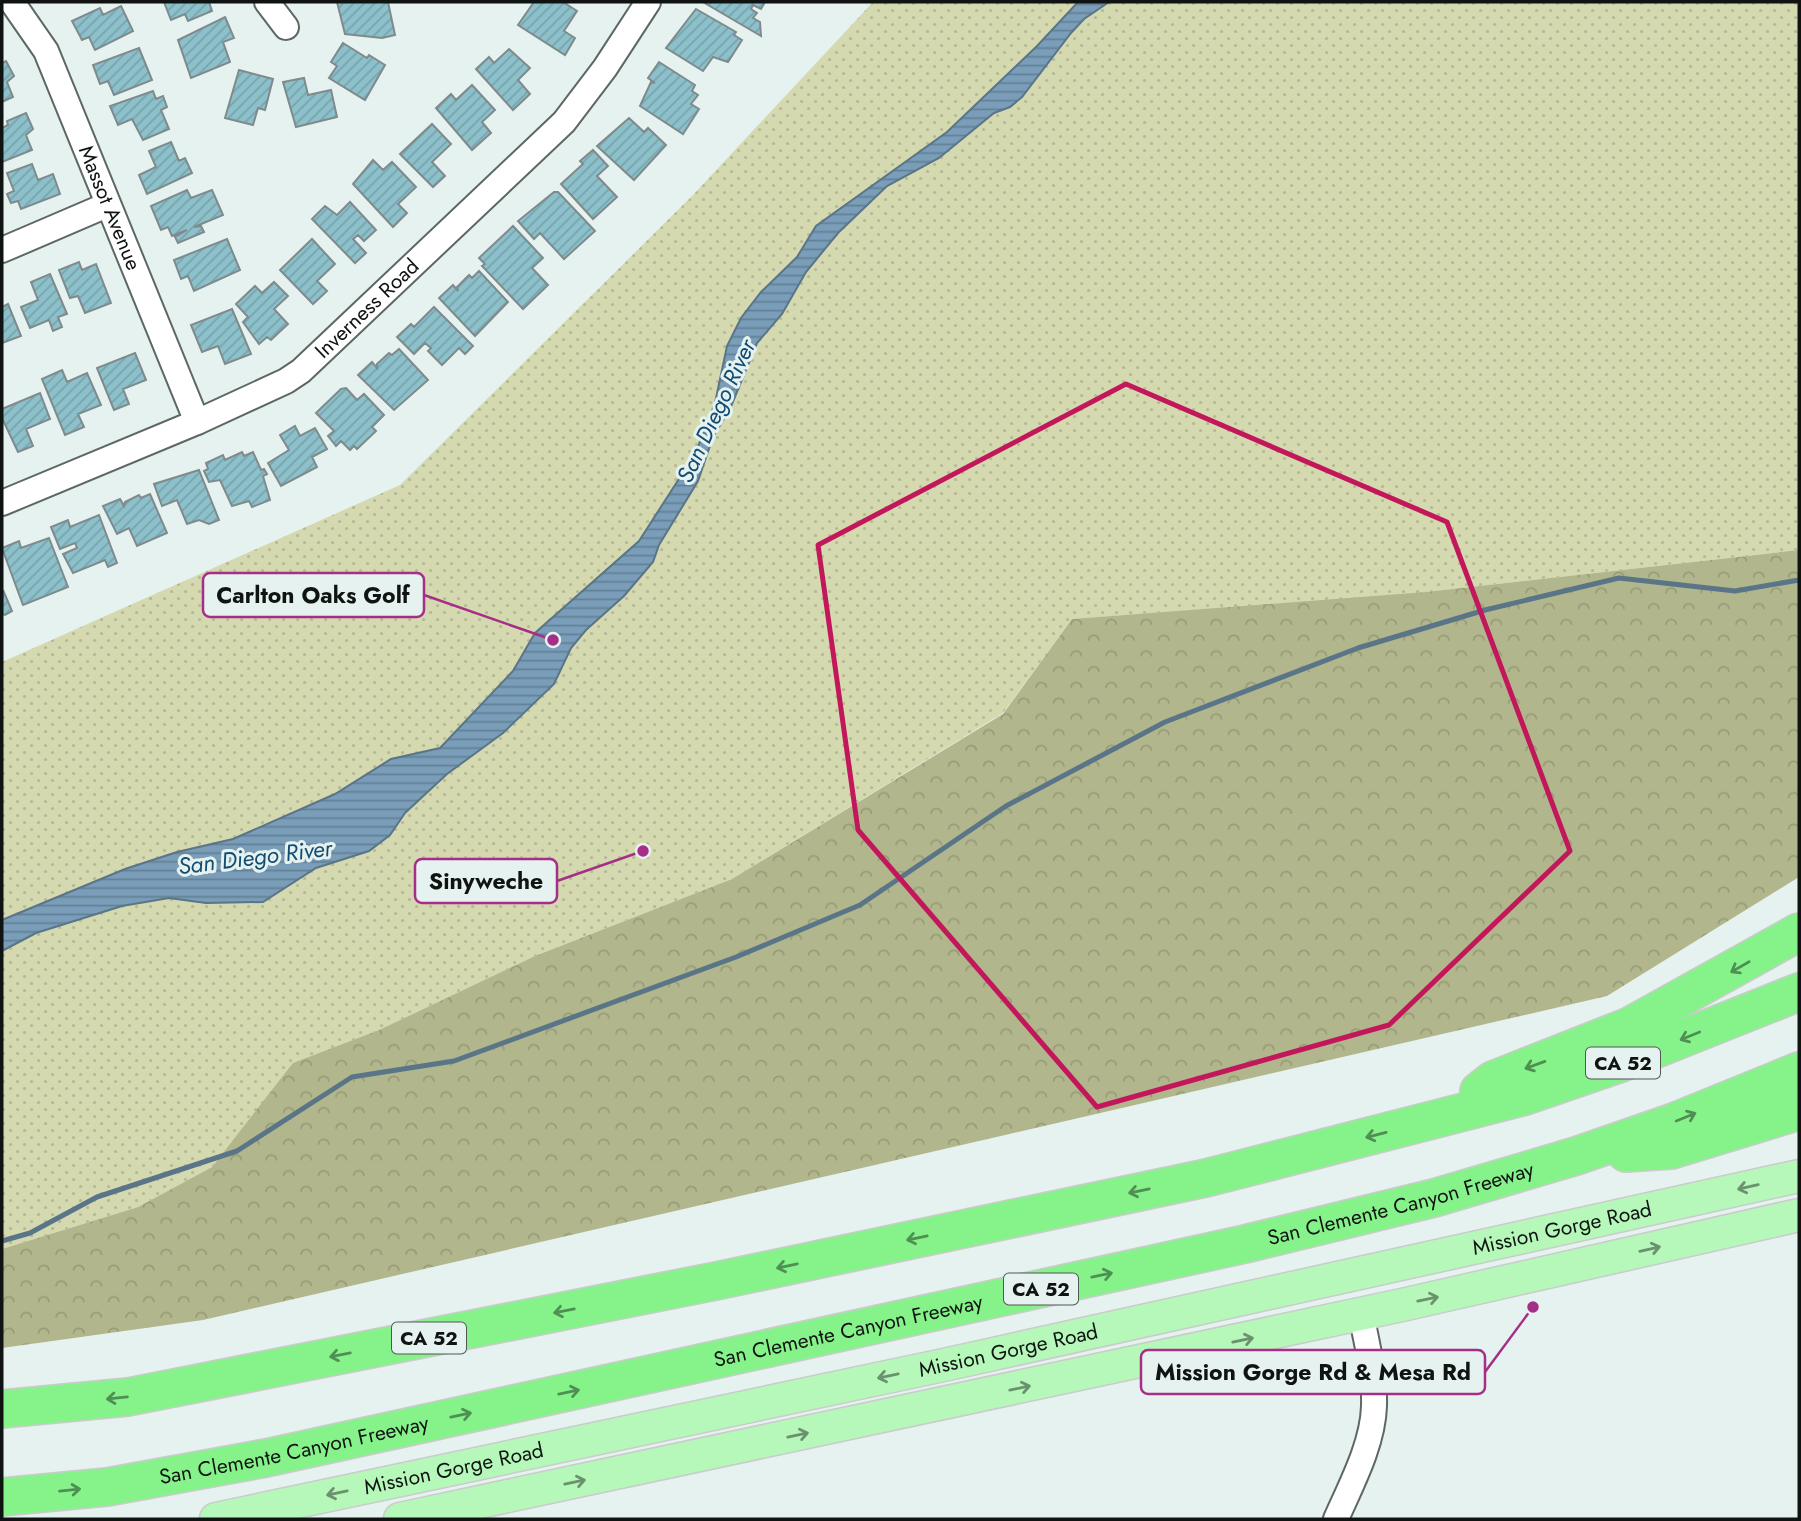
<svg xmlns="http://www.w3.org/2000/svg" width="1801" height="1521" font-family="Jost,sans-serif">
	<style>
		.grass { fill: url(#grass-dots) }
		.forest { fill: url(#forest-crowns) }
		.water { fill: url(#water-rules); stroke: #5a7587; stroke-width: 2 }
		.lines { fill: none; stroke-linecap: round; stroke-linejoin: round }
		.stream { stroke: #5a7587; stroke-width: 5 }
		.building { fill: url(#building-hatch); stroke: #7f8a8c; stroke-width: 2 }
		.minor-casing { stroke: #5d6764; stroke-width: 28 }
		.major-casing { stroke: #cacbcb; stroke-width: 35 }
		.highway-casing { stroke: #cacbcb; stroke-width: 40 }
		.minor { stroke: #fff; stroke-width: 24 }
		.major { stroke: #b6f8b9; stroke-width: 32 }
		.highway { stroke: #86f38a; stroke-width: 37 }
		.oneway { stroke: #508f54 }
		.oneway2 { stroke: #6b916e }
		.marked { fill: none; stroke: #c2185b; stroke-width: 5; stroke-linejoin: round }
		.labels { text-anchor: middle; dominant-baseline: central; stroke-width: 6; stroke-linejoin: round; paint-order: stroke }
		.shield { fill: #e6f2ef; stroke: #505754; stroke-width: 2 }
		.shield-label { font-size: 19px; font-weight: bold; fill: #0f1412 }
		.street-label { font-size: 21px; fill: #0f1412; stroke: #e6f2ef }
		.water-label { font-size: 23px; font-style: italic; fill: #114d73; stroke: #e6f2ef }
		.leader { fill: none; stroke: #a52f87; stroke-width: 2.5 }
		.callout-dot { fill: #a52f87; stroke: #e6f2ef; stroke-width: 2.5 }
		.callout { fill: #e6f2ef; stroke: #a52f87; stroke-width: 2.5 }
		.callout-label { font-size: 23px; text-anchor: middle; font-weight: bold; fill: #0f1412 }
	</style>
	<defs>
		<pattern id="grass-dots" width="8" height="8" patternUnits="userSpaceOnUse" patternTransform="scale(1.75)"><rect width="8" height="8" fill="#d5d9b0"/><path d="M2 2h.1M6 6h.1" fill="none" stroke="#b6b996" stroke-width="1.8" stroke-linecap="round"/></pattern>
		<pattern id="forest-crowns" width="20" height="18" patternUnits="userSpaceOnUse" patternTransform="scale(1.75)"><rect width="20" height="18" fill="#b2b68c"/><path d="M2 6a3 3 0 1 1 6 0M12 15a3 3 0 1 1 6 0" fill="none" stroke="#989c78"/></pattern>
		<pattern id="water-rules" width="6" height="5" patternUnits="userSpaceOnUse" patternTransform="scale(1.75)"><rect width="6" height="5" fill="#7a9eb9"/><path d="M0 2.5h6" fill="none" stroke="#628095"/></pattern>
		<pattern id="building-hatch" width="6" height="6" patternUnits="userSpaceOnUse" patternTransform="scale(1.75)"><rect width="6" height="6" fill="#8cc0ca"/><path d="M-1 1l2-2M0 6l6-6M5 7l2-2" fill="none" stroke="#78a4ac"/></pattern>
	</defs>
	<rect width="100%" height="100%" fill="#e6f2ef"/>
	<!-- grass -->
	<path class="grass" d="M873,2h926v548l-398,45 -329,24 -69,94 -271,166 -197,77 -156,74 -85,33 -82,104 -74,40 -136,42v-587l398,-177 293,-290z"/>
	<!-- forest -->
	<path class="forest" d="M1799,550v327l-192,119 -1404,324 -201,28v-99l136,-42 74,-40 81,-104 86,-33 156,-74 197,-77 271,-165 69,-95 354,-27z"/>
	<!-- water -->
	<path class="water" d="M1078,2h31l-25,17 -13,14 -49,64 -12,10 -16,6 -55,45 -52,28 -49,47 -32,39 -24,42 -25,29 -27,66 -17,28 -15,44 -39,64 -6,17 -29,34 -38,34 -15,18 -17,36 -51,49 -56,41 -42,39 -15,22 -21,16 -53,17 -53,34 -57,1 -37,-5 -47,8 -86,27 -34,18v-31l123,-51 52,-17 56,-13 102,-45 56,-35 49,-11 73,-77 22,-38 104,-92 56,-87 20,-51 12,-57 14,-28 20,-26 36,-35 19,-31 131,-94 90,-86z"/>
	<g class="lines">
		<!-- stream -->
		<path class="stream" d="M2,1241l28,-8 67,-36 140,-46 115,-74 102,-16 282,-104 124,-52 146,-99 159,-84 193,-74 127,-38 134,-32 116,13 64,-11"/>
	</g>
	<!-- building -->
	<path class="building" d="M164,2h45l3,9 -24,10 -3,-7 -14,6z
		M337,2h51l7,33 -13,3 -37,-4z
		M534,2h29l14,9 -13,20 11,7 -10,17 -47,-30z
		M703,2h62l-4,7 -8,-4 -2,4 6,4 -4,5 7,4 1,14z
		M121,6l12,25 -38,19 -6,-13 -7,3 -10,-19 28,-13 3,7z
		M696,9l40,23 -2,3 8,5 -14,22 -15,-5 -10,14 -37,-23z
		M225,17l9,21 -11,4 7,20 -39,16 -13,-38z
		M343,43l24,15 2,-3 16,10 -20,35 -36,-22 8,-12 -6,-4z
		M139,48l13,32 -38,15 -6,-14 -8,3 -7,-19z
		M509,49l21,19 -12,12 12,14 -17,16 -37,-41 13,-12 5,6z
		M6,61l8,15 -7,6 6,15 -11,5v-39z
		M659,62l36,23 -3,6 6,4 -7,9 8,5 -16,25 -43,-28 11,-24 4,1 -7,-5z
		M239,70l34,9 -8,31 -7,-2 -5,17 -28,-7z
		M304,78l4,17 23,-5 6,27 -41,10 -13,-45z
		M472,85l23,25 -13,12 9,11 -19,17 -36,-42 15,-14 5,6z
		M153,91l3,8 7,-3 4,11 -6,3 8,19 -26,11 -11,-21 -14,6 -8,-19z
		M26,113l7,16 -7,6 6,15 -30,12v-34l6,-3 -1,-4z
		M629,118l15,14 4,-4 18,17 -32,35 -37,-34z
		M432,124l19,20 -19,18 13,14 -12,11 -33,-33z
		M171,142l8,19 6,-3 7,15 -45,21 -8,-19 17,-8 -7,-16z
		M593,150l15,16 -11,10 20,21 -24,22 -32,-35 22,-20 -3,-3z
		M373,160l10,10 9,-8 24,25 -18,17 9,9 -14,14 -40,-43z
		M32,164l6,16 15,-6 7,20 -39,15 -3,-8 -7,2 -4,-9 7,-3 -7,-18z
		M187,190l4,8 21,-8 11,25 -29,12 7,-1 3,6 -26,11 -3,-6 12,-7 -15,6 -4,-9 -7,3 -10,-24z
		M554,192h4l37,39 -31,28 -24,-26 -6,6 -16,-18z
		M350,202l26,28 -12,11 -6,-6 -5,4 13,14 -11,10 -43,-44 13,-13 12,9z
		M513,226l30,32 -11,10 16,17 -25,24 -41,-43 3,-2 -6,-6z
		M227,239l13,31 -46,21 -6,-15 -7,3 -7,-19z
		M312,239l23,25 -18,17 10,10 -14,13 -33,-34z
		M79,262l3,8 14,-6 15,39 -26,10 -7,-17 -8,2 -11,-28z
		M479,271l29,31 -33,34 -36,-38 14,-13 5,6 -1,-4 12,-12 3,3z
		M50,274l17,40 -9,3 4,10 -9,4 -4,-11 -19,8 -9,-21 17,-7 -7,-18z
		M274,282l14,14 -14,13 14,15 -17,16 -4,-3 -8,7 -16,-22 5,-5 -12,-13 19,-18 7,7z
		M8,304l13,32 -19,7v-36z
		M434,307l39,39 -8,8 -6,-6 -17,17 -14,-14 3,-3 -6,-5 -11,11 -17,-17 14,-13 3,3z
		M232,309l19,45 -26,10 -7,-18 -16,6 -11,-27z
		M399,349l29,31 -34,30 -36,-35 14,-13 5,6v-4l12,-11 3,2z
		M135,353l11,27 -23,9 6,15 -15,6 -17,-42z
		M62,370l5,12 20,-9 14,32 -23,9 6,13 -19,8 -23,-56z
		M346,388l11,12 7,-6 20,21 -12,12 4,4 -19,18 -3,-3 -4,4 -9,-9 -5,5 -8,-10 6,-5 -18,-18 25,-24z
		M40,393l10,26 -24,10 7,17 -15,6 -16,-34v-9z
		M295,426l5,10 15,-8 12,21 -15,8 5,10 -36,19 -13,-23 21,-13 -9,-15z
		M242,452l2,4 9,-4 8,18 3,-1 3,5 -4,2 7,24 -18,7 -3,-6 -17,5 -12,-26 -11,2 -5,-11 4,-2 -2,-6 17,-8 2,5z
		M199,470l20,50 -10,4 -10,-4 -12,4 -10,-24 -15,6 -8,-22z
		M150,494l17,39 -30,13 -8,-18 -12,6 -14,-28 17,-7 4,7 1,-4 14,-7 2,3z
		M99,515l18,48 -9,4 -3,-7 -32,13 -10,-19 14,-6 -2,-5 -15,6 -9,-22 17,-7 2,7z
		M49,538l19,49 -45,18 -21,-57 17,-7 2,7z
		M3,590l9,21 -7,4 -3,-1z"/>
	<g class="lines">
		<defs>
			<g id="minor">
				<path id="s1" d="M12,2l34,49 151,371"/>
				<path d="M267,2l19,25"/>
				<path d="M2,250l105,-45"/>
				<path id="s2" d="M2,503l195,-81 89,-41 15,-10 263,-249 41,-54 43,-66"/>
				<path d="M1336,1519c15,-34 37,-75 38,-113 1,-31 -7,-62 -13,-92"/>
			</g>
			<g id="major">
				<path id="s3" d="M216,1519l723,-153 860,-190"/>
				<path d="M400,1519l1002,-214 397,-90"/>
			</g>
			<g id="highway">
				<path d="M1479,1091l14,-11 137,-54 169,-94"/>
				<path d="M1626,1153l45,-3 128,-39"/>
				<path d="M2,1409l126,-12 588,-116 490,-103 316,-81 99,-34 178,-71"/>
				<path id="s4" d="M2,1497l105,-10 159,-29 979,-214 189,-46 142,-42 98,-34 125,-51"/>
			</g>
		</defs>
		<!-- minor casing -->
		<use href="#minor" class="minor-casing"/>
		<!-- major casing -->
		<use href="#major" class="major-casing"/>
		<!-- highway casing -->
		<use href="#highway" class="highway-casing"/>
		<!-- minor -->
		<use href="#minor" class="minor"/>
		<!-- major -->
		<use href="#major" class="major"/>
		<!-- highway -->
		<use href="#highway" class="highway"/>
	</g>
	<!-- one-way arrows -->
	<defs><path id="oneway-shaft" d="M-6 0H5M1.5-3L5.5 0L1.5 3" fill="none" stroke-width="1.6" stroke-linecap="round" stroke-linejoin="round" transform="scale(1.75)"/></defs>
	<g class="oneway">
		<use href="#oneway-shaft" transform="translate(1740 967) rotate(150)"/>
		<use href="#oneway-shaft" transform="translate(1690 1036) rotate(158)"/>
		<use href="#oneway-shaft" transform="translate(1535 1065) rotate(160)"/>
		<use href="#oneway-shaft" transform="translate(1686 1117) rotate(-22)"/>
		<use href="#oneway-shaft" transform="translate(1376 1135) rotate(166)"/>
		<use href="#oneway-shaft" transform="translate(1139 1191) rotate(168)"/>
		<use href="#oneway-shaft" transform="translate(917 1238) rotate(168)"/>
		<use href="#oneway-shaft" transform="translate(787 1266) rotate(168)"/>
		<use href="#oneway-shaft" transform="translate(1102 1275) rotate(-12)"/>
		<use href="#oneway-shaft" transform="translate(564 1311) rotate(169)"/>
		<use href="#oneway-shaft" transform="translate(340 1355) rotate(169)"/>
		<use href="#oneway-shaft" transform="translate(569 1392) rotate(-12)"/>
		<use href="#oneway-shaft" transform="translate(117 1398) rotate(174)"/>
		<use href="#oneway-shaft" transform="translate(461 1415) rotate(-12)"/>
		<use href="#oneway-shaft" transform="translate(70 1490) rotate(-6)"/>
	</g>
	<g class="oneway2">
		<use href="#oneway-shaft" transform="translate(1748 1187) rotate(167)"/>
		<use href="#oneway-shaft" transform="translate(1650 1249) rotate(-13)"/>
		<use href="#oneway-shaft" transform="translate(1428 1299) rotate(-12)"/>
		<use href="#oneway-shaft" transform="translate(1243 1340) rotate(-12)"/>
		<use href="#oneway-shaft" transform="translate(888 1376) rotate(168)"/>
		<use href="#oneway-shaft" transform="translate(1020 1388) rotate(-12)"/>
		<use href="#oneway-shaft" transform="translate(798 1435) rotate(-12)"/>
		<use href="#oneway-shaft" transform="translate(575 1482) rotate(-12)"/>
		<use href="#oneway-shaft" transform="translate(337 1493) rotate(168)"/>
	</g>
	<!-- marked area -->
	<path class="marked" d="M1126,384l321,138 123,329 -181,174 -292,82 -239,-277 -40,-285z"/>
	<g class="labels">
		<!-- shield labels -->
		<g class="shield">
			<rect x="1586" y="1047.5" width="74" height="31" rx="5"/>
			<rect x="1004" y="1273.5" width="74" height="31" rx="5"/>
			<rect x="392" y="1322.5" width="74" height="31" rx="5"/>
		</g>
		<g class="shield-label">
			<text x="1623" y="1063">CA 52</text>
			<text x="1041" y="1289">CA 52</text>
			<text x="429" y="1338">CA 52</text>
		</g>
		<!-- street labels -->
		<g class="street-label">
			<text stroke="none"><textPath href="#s1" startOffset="229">Massot Avenue</textPath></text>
			<text stroke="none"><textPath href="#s2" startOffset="418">Inverness Road</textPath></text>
			<text stroke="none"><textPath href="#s4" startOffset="1430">San Clemente Canyon Freeway</textPath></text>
			<text stroke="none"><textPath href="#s3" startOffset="1377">Mission Gorge Road</textPath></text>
			<text stroke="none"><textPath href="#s4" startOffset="863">San Clemente Canyon Freeway</textPath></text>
			<text stroke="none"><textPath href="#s3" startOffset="810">Mission Gorge Road</textPath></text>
			<text stroke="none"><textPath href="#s4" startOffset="296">San Clemente Canyon Freeway</textPath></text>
			<text stroke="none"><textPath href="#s3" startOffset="243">Mission Gorge Road</textPath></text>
		</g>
		<!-- water labels -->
		<g class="water-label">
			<text transform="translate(716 411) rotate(-65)">San Diego River</text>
			<text transform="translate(255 857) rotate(-7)">San Diego River</text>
		</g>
	</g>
	<!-- callouts -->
	<path class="leader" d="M553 640L424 595M643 851L557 881M1533 1307L1485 1372"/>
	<g class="callout-dot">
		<circle cx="553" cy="640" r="7"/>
		<circle cx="643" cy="851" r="7"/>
		<circle cx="1533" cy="1307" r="7"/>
	</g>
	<g class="callout">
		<rect x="203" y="573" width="221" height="44" rx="7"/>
		<rect x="415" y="859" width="142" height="44" rx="7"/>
		<rect x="1141" y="1350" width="344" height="44" rx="7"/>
	</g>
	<g class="callout-label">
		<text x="313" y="603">Carlton Oaks Golf</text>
		<text x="486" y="889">Sinyweche</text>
		<text x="1313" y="1380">Mission Gorge Rd &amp; Mesa Rd</text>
	</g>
	<!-- border -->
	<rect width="1801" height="1521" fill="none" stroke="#0f1412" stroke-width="7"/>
</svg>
